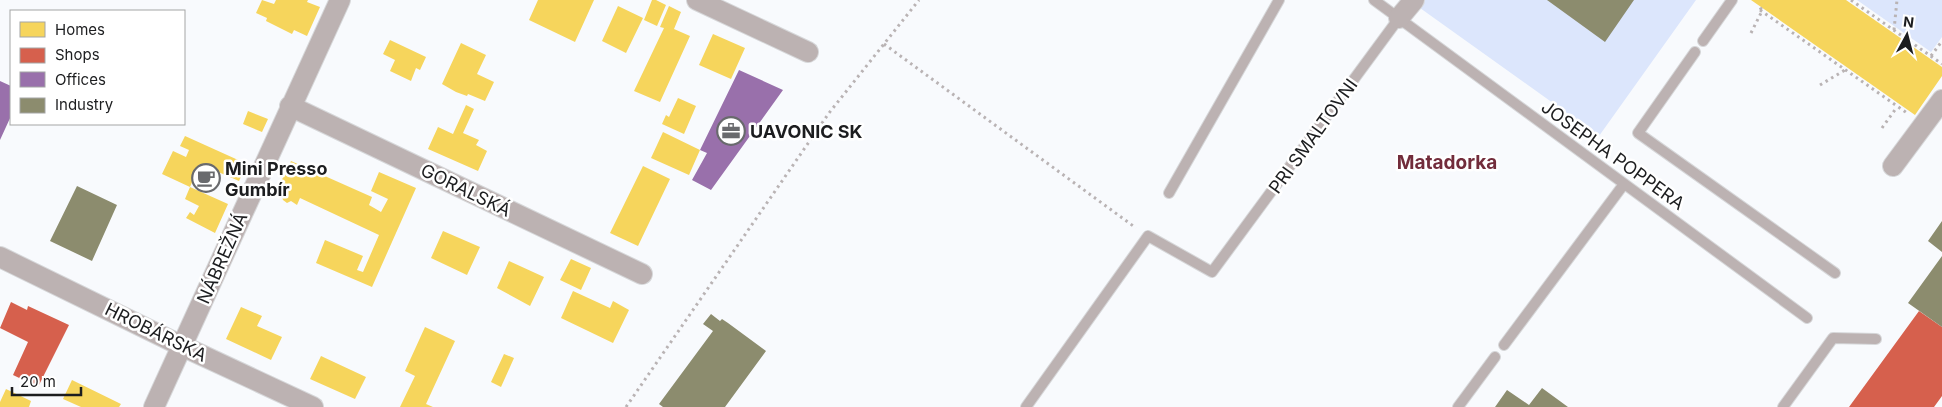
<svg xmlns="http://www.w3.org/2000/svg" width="1942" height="407" font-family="Inter,sans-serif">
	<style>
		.green { fill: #dce6fc }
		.homes { fill: #f6d55c }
		.shops { fill: #d6604d }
		.offices { fill: #9970ab }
		.industry { fill: #8c8c6e }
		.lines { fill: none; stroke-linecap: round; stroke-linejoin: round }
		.lane-casing { stroke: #d6d7d9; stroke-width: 12 }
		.street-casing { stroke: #d6d7d9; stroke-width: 22 }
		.path { stroke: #b9b3b4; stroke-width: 3; stroke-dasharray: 2.5 4; stroke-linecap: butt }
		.lane { stroke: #bcb2b2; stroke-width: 10 }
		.street { stroke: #bcb2b2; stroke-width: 20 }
		.labels { text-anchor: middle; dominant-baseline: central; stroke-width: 5; stroke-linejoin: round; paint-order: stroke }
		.poi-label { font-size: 18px; font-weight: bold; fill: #1c1d1f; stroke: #fff; text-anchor: start }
		.street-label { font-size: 18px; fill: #1c1d1f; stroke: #fff }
		.neighbourhood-label { font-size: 19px; font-weight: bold; fill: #722c3b; stroke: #fff }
	</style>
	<rect width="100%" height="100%" fill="#f8fafd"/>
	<!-- green -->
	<path class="green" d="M1415,0h281l-97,136 -186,-133z
		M1857,0h85v37l-11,15z"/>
	<!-- homes -->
	<path class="homes" d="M262,0l12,4 2,-4h32l-1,2 13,5 -13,29 -13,-6 -2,4 -26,-13 1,-3 -11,-5z
		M538,0h56l-19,42 -46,-22z
		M652,0h4l10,5 -9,21 -13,-6z
		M1751,0h95l96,67v9l-27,39z
		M618,6l25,12 -17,35 -24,-12z
		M669,6l12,6 -7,17 16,7 -30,66 -26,-11 30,-63 -4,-1z
		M713,34l32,14 -14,31 -32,-14z
		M390,40l36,17 -6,13 -4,-2 -5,13 -21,-10 5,-11 -12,-6z
		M461,43l25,12 -9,19 17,8 -9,19 -17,-7 -1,2 -11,-4 -14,-8z
		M678,98l18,8 -12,28 -22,-10 4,-9 3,2z
		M466,105l8,4 -11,24 16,7 -3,5 11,6 -9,20 -50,-22 10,-22 15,7z
		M248,111l20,8 -6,13 -19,-8z
		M663,132l37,18 -11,25 -38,-17z
		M185,136l62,28 -8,17 -39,-17 -10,23 -28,-13 11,-23 13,6 3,-7 -9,-4z
		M291,161l81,36 -3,8 12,7 7,-13 -17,-8 8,-19 37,16 -44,99 -56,-24 9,-23 38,16 -6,14 6,2 16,-37 -79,-37 -3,7 -6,-4 -4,2 -4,-3 -1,-3 -7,-3z
		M643,166l27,13 -32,67 -28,-13z
		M190,187l38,17 -13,29 -29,-15 4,-6 4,3 5,-9 -14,-7z
		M443,231l37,16 -13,28 -36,-17z
		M571,259l20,9 -10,22 -21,-10z
		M509,261l35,16 -14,29 -33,-18z
		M573,291l37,17 3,-7 16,9 -16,33 -52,-25z
		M241,307l21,9 -5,10 25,11 -11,23 -45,-21z
		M425,327l30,14 -29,63 7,3h-33l15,-31 -10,-5z
		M504,354l10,4 -13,29 -10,-5z
		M321,356l45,21 -11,22 -45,-20z
		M72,380l49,24 -2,3h-38l-18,-8z
		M6,389l25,12 -2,6h-29v-5z"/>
	<!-- shops -->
	<path class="shops" d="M11,302l16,8 1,-4 41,19 -31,62 -25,-12 15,-33 -28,-14z
		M1919,311l23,16v69l-8,11h-85z"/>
	<!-- offices -->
	<path class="offices" d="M739,70l44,20 -72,100 -19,-10 15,-27 -7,-3z
		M0,81l11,5v30l-11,24z"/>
	<!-- industry -->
	<path class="industry" d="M1547,0h87l-29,42z
		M77,186l40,19 -25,56 -42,-20z
		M1942,221v31l-14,-11z
		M1942,256v71l-34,-24z
		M711,314l9,7 2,-2 6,4 38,28 -41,56h-62l-4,-3 54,-73 -10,-7z
		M1542,388l26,19h-73l12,-17 22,15z"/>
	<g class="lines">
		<defs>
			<path id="lane" d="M1374,0l433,318
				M1703,41l29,-41
				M1695,52l-57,81 197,140
				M1169,193l110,-193
				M1504,345l120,-161
				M1026,407l122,-171 64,36 187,-254
				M1458,407l37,-50
				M1783,407l50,-69 43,1"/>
			<path id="street" d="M697,0l111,52
				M1399,18l15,-18
				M290,106l352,168
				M1893,166l49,-66
				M0,257l182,89 131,61
				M154,407l186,-407"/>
		</defs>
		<!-- lane casing -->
		<use href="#lane" class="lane-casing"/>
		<!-- street casing -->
		<use href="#street" class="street-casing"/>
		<!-- path -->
		<path class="path" d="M1851,0l91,64
			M1760,10l147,103
			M1894,30l3,-30
			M1751,33l11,-22 -3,-6
			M884,44l252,184
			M1931,56l11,-15
			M1820,85l25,-15
			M1882,128l15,-21
			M626,407l203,-294 90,-113"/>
		<!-- lane -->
		<use href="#lane" class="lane"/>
		<!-- street -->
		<use href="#street" class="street"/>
	</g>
	<!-- icons -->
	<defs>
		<symbol id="office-ring" viewBox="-11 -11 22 22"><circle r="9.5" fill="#fff" stroke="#696a6d" stroke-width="1.5"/><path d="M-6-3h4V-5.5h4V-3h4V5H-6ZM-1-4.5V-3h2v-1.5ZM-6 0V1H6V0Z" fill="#696a6d"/></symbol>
		<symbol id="cafe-ring" viewBox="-11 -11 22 22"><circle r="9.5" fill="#fff" stroke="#696a6d" stroke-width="1.5"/><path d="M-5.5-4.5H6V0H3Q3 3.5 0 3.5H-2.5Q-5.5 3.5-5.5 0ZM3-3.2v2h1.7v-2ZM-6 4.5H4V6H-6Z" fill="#696a6d"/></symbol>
	</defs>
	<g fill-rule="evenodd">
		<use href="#office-ring" x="715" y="115" width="32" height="32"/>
		<use href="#cafe-ring" x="190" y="162" width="32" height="32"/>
	</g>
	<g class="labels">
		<!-- poi labels -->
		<g class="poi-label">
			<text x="750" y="131">UAVONIC SK</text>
			<text x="225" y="168">Mini Presso<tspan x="225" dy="21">Gumbír</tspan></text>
		</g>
		<!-- street labels -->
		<g class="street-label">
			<text transform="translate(1313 136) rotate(-54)">PRI SMALTOVNI</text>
			<text transform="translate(1613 155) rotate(36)">JOSEPHA POPPERA</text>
			<text transform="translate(466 190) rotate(26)">GORALSKÁ</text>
			<text transform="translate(222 258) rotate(-66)">NÁBREŽNÁ</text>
			<text transform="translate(156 332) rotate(26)">HROBÁRSKA</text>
		</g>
		<!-- neighbourhood labels -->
		<g class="neighbourhood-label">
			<text x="1447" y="162">Matadorka</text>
		</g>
	</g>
	<!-- legend -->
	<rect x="10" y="10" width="175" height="115" fill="#ffffff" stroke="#a4a5a5"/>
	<rect x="20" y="22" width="25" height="15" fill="#f6d55c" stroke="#a4a5a5"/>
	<text x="55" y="35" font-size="15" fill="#1c1d1f">Homes</text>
	<rect x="20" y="48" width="25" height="15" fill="#d6604d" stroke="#a4a5a5"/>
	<text x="55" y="60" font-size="15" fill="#1c1d1f">Shops</text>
	<rect x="20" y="72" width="25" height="15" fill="#9970ab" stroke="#a4a5a5"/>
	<text x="55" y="85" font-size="15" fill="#1c1d1f">Offices</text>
	<rect x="20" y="98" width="25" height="15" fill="#8c8c6e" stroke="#a4a5a5"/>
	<text x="55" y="110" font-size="15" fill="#1c1d1f">Industry</text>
	<!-- north arrow -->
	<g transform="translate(1907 35) rotate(7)" stroke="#ffffff" stroke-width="4" paint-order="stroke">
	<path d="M0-4L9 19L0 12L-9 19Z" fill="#1c1d1f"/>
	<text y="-8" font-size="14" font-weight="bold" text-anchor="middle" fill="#1c1d1f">N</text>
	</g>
	<!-- scale -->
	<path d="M12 387v8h69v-8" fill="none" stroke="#1c1d1f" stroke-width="2.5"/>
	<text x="20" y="387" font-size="15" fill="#1c1d1f" stroke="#ffffff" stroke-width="4" paint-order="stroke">20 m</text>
</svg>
